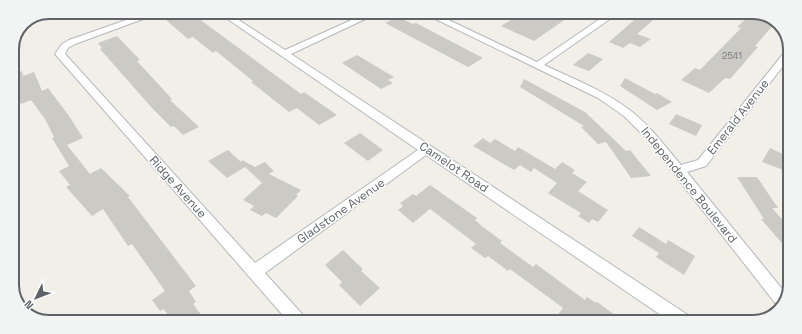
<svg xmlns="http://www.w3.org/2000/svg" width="802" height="334" font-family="'Space Grotesk',sans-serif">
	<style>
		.building { fill: #cccac5 }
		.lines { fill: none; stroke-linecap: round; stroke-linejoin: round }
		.minor-casing { stroke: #b5b8bc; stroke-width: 2 }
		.minor { fill: #fff; fill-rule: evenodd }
		.labels { text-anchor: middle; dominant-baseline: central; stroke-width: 3; stroke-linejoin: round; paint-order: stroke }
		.far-number-label { font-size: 9px; fill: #7a7d7f }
		.street-label { font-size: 12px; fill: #5f6368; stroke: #fff }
		.rim { fill: none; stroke: #5f6368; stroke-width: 2 }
	</style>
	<rect width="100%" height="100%" fill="#f1efe8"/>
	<!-- building -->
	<path class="building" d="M186,13h5l110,81 3,-2 33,23 -18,10 -22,-17 -8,4 -38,-30 2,-1 -37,-30 -3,2 -20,-16 -5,2 -22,-19z
		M521,14h52l-39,27 -33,-15z
		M641,14h19l-23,20 14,5 -11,8 -10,-4 -7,5 -14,-6z
		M750,15h17l-4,4 12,4 -20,23 3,1 -28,32 -5,-1 -16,15 -28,-13 14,-12 5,2 41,-42 -4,-1z
		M398,17l15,7 3,-1 67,35 -15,9 -83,-44z
		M117,36l23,24 -3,1 35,38 -2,1 29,27 -16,8 -9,-9 -3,1 -19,-19 -52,-59 2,-1 -4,-5z
		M588,53l15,6 -14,12 -16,-6z
		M357,55l37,22 -6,3 5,3 -12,6 -39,-26z
		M22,71l1,5 11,-4 8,19 6,-3 21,28 14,22 -16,7 23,29 11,-6 29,28 -2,1 68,89 -7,5 7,11 -3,2 12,16h-34l-7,-11 -4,2 -8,-11 13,-9 -33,-47 -4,2 -25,-37 -11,7 -26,-29 4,-2 -11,-14 10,-5 -17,-28 2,-1 -9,-18 -14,-19 -10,4 -3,-4 -6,2v-27z
		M625,78l30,16 2,-1 15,9 -15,8 -37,-24z
		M524,79l61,33 41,39 4,-1 21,26 -20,2 -25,-36 -8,2 -17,-17 3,-1 -64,-39z
		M676,114l26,11 -6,11 -27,-12z
		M360,133l23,17 -15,11 -24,-18z
		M483,138l7,5 5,-4 20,12 3,-4 37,22 7,-7 13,8 -3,3 15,9 -9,9 30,19 -10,12 -6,-3 -3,4 -11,-7 3,-3 -33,-20 9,-10 -23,-15 -3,4 -11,-7 -6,5 -41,-24z
		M770,148l19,9v15l-27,-10z
		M228,150l13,12 1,-2 13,7 10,-5 9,9 -5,3 32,16 -5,5 2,1 -22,22 -10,-5 -4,3 -12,-6 4,-4 -11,-6 19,-17 -17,-16 -18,11 -19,-17z
		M737,177h20l21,31h-6l16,18v24l-27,-31h3z
		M430,185l47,33 -2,2 8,7 19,14 -2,2 33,24 3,-3 49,36 2,-3 9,6 1,-1 28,20 -61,-1 -7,-5 6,-8 -53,-39 -2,2 -20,-15 -3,2 -14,-10 5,-4 -46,-35 -17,14 -15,-13 5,-4 -3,-3 13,-9 3,2z
		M639,227l27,17 2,-4 27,16 -11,19 -28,-18 3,-4 -27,-17z
		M343,250l20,19 -2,2 19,17 -20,18 -21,-21 3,-3 -17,-17z"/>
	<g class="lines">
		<defs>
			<path id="minor" d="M149,12h13l-87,32 -7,4 -3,6 190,209 163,-113 -199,-137h9l57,37 82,-37h11l-87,41 400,263 2,5h-22l-245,-167 -161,118 38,42 2,5h-18l-232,-266 7,-10 7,-4z
				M423,13h11l103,49 70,-48h10l-73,51c30,14 61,26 87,46 19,15 34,35 50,54l17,-5 89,-111 3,-1v9l-84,109 -19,6 100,123v4l-8,9 -133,-170 -22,-22 -26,-18z"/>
		</defs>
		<!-- minor casing -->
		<use href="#minor" class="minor-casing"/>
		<!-- minor -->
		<use href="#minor" class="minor"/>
	</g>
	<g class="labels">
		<!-- far-number labels -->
		<g class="far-number-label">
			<text x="732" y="56">2541</text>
		</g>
		<!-- street labels -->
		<g class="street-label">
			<text transform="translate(738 117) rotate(-52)">Emerald Avenue</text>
			<text transform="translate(454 167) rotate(34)">Camelot Road</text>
			<text transform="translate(689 185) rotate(51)">Independence Boulevard</text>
			<text transform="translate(178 187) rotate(48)">Ridge Avenue</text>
			<text transform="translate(341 211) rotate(-35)">Gladstone Avenue</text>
		</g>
	</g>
	<!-- crop -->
	<path d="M0 0H802V334H0ZM49 19H753A30 30 0 0 1 783 49V285A30 30 0 0 1 753 315H49A30 30 0 0 1 19 285V49A30 30 0 0 1 49 19Z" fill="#f2f3f3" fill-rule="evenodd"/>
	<path class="rim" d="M49 19H753A30 30 0 0 1 783 49V285A30 30 0 0 1 753 315H49A30 30 0 0 1 19 285V49A30 30 0 0 1 49 19Z"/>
	<!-- north arrow -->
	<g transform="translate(36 298) rotate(227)" stroke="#ffffff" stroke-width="3" paint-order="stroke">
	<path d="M0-3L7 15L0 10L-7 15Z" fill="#5f6368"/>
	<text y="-6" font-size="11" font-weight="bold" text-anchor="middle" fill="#5f6368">N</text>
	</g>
</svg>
